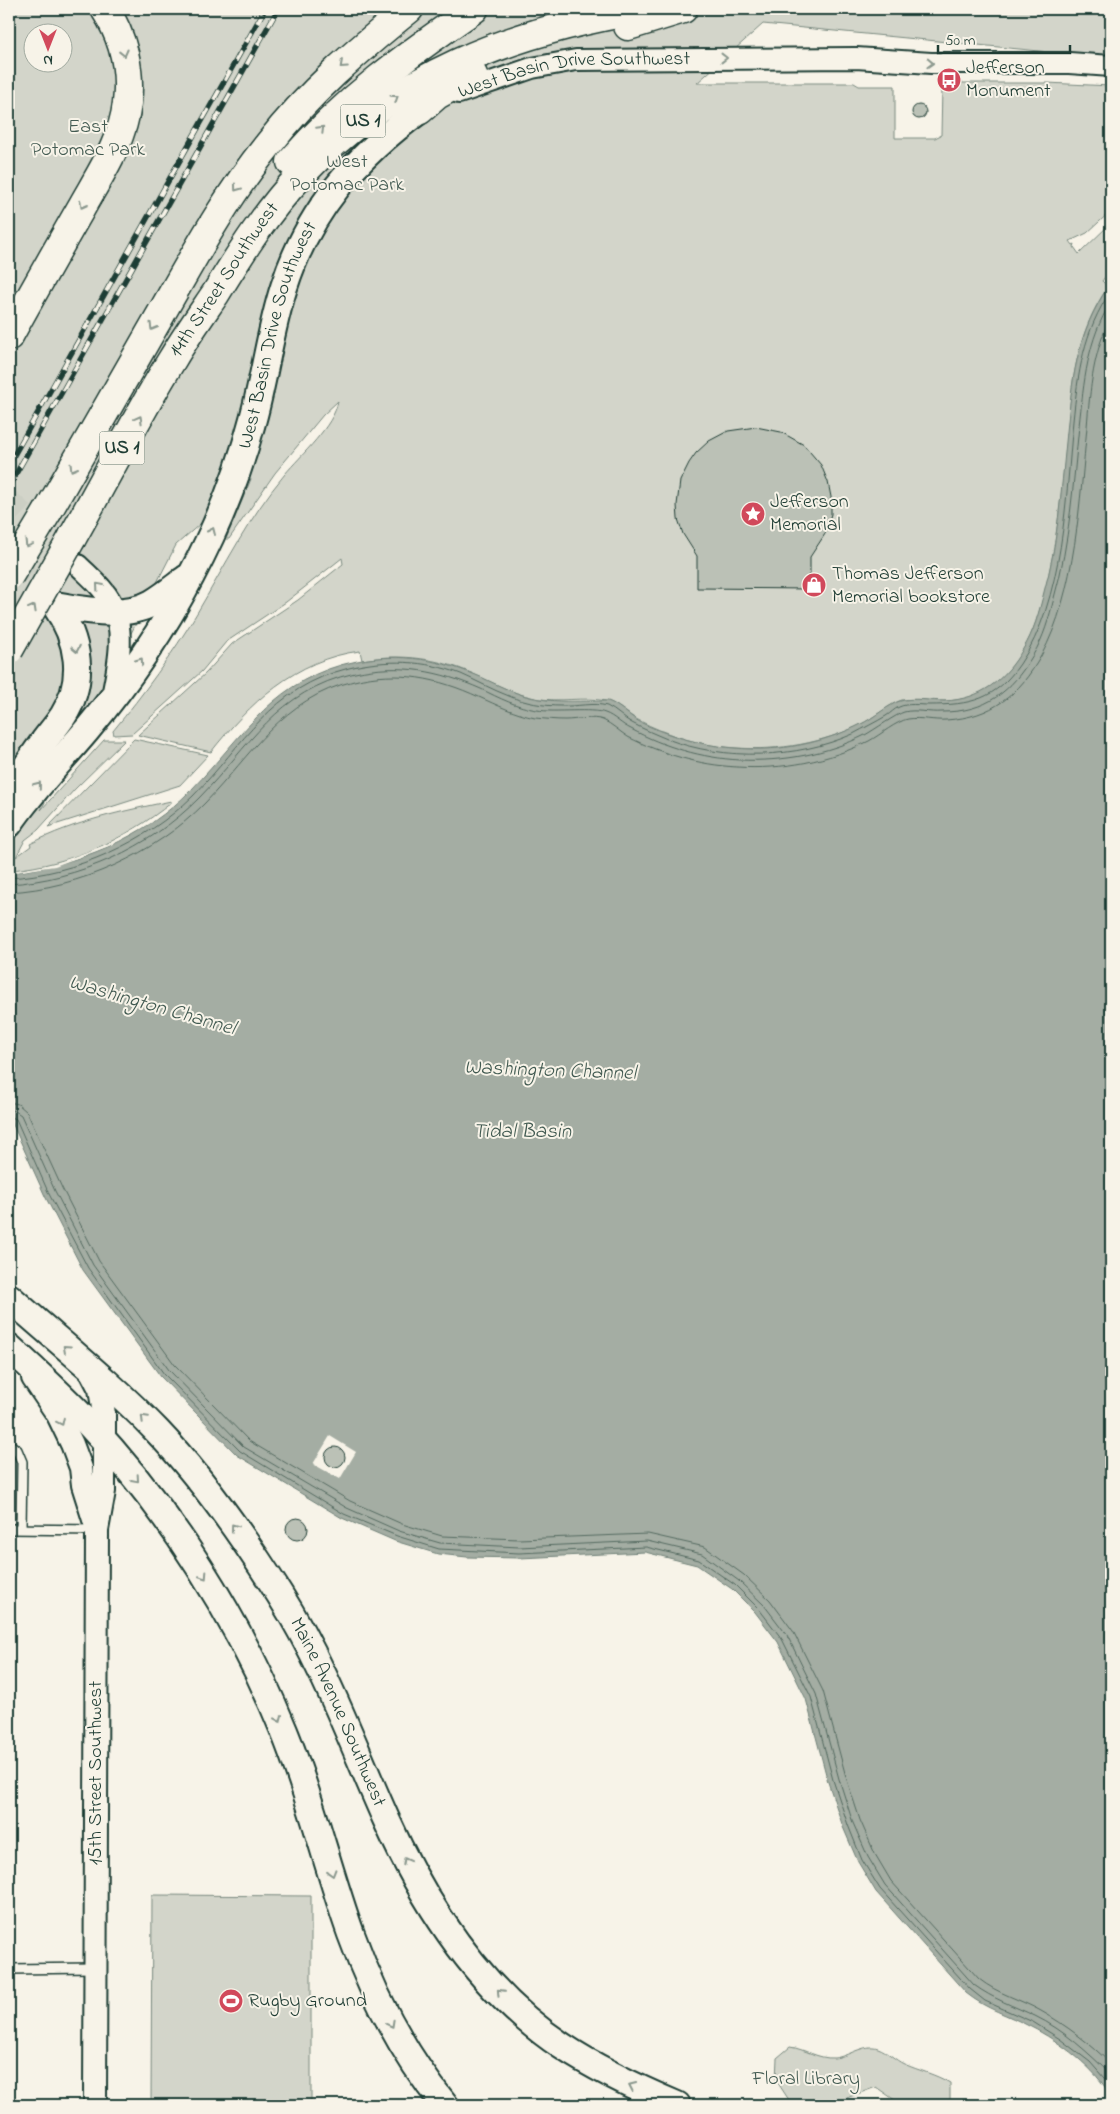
<svg xmlns="http://www.w3.org/2000/svg" width="1120" height="2114" font-family="'Indie Flower',sans-serif">
	<style>
		.green { fill: #d3d5ca; stroke: #79897f; fill-rule: evenodd }
		.water { fill: #a4ada3; stroke: #6f8077 }
		.pier { fill: #f7f3e8 }
		.lines { fill: none; stroke-linecap: round; stroke-linejoin: round }
		.shore { stroke: #546a60; stroke-width: 1 }
		.building { fill: #bbc1b6; stroke: #1f3d34 }
		.tertiary-tunnel { stroke: #cccfc4; stroke-width: 20; stroke-dasharray: 20 10; stroke-linecap: butt }
		.primary-tunnel { stroke: #cccfc4; stroke-width: 26; stroke-dasharray: 26 13; stroke-linecap: butt }
		.service-casing { stroke: #1f3d34; stroke-width: 12 }
		.tertiary-casing { stroke: #1f3d34; stroke-width: 24 }
		.secondary-casing { stroke: #1f3d34; stroke-width: 26 }
		.primary-casing { stroke: #1f3d34; stroke-width: 30 }
		.motorway-casing { stroke: #1f3d34; stroke-width: 31 }
		.service { stroke: #f7f3e8; stroke-width: 9 }
		.tertiary { stroke: #f7f3e8; stroke-width: 20 }
		.secondary { stroke: #f7f3e8; stroke-width: 22 }
		.primary { stroke: #f7f3e8; stroke-width: 26 }
		.motorway { stroke: #f7f3e8; stroke-width: 28 }
		.rail-casing { stroke: #1f3d34; stroke-width: 5.5 }
		.rail { stroke: #f7f3e8; stroke-width: 4; stroke-dasharray: 11; stroke-linecap: butt }
		.motorway-bridge-casing { stroke: #1f3d34; stroke-width: 31; stroke-linecap: butt }
		.motorway-bridge { stroke: #f7f3e8; stroke-width: 28 }
		.oneway { stroke: #8b988e }
		.labels { text-anchor: middle; dominant-baseline: central; stroke-width: 4; stroke-linejoin: round; paint-order: stroke }
		.shield { fill: #f7f3e8; stroke: #60746a; stroke-width: 1 }
		.shield-label { font-size: 19px; font-weight: bold; fill: #1f3d34 }
		.poi-label { font-size: 20px; fill: #1f3d34; stroke: #f7f3e8; text-anchor: start }
		.street-label { font-size: 20px; fill: #1f3d34; stroke: #f7f3e8 }
		.park-label { font-size: 20px; fill: #435b52; stroke: #f7f3e8 }
		.water-label { font-size: 21px; font-style: italic; fill: #405950; stroke: #f7f3e8 }
	</style>
	<rect width="100%" height="100%" fill="#f7f3e8"/>
	<filter id="ink" filterUnits="userSpaceOnUse"><feTurbulence type="fractalNoise" baseFrequency=".02" numOctaves="2"/><feDisplacementMap in="SourceGraphic" scale="10" xChannelSelector="R" yChannelSelector="G"/><feConvolveMatrix kernelMatrix="1 2 1 2 8 2 1 2 1" color-interpolation-filters="sRGB"/></filter>
	<g filter="url(#ink)">
		<!-- green -->
		<path class="green" d="M9,9h1102v49l-348,-34 -66,59h157l5,3h36v52h40l6,-3 1,-48v-3l4,-1h101l64,3v125l-24,22 -17,8 3,4 2,-1 -1,3 5,7 32,-31v46l-9,12 6,6c-34,48 -37,104 -42,161 -5,49 -9,98 -22,146 -5,20 -11,39 -21,56 -20,32 -40,49 -77,51 -14,1 -30,-3 -44,-1 -9,2 -32,20 -42,25 -37,18 -81,26 -123,23 -35,-2 -68,-12 -99,-28 -10,-5 -21,-17 -32,-19 -23,-5 -47,2 -71,-3 -25,-5 -47,-18 -71,-28 -33,-13 -67,-16 -102,-10l-2,-9c-65,8 -111,53 -149,101l-73,-17 68,-62 26,-29 66,-44 45,-36 -1,-6 -56,44 -60,40 -24,29 -70,63 -18,1 -1,-4c31,-38 59,-76 84,-118 28,-47 52,-96 88,-139 16,-19 49,-48 53,-73l-15,14 -48,58 -46,66h-3l25,-60 -75,66 -135,265 63,-70h21l-50,49 -37,41 -13,10 -9,17 15,-11 -1,-2c45,-23 93,-33 141,-43v2c-46,37 -100,61 -159,67l-1,3h-2zM32,32h30v30h-30z
			M134,739l74,16 -28,30 -132,42z
			M152,1895l159,1v209h-160z
			M790,2047c15,2 28,12 44,11 13,-1 31,-15 44,-10 9,3 17,12 26,16 16,7 31,10 46,19v22h-48l-26,-18 -48,18 -24,-1 -15,-4 -13,-20 1,-22z"/>
		<!-- water -->
		<path class="water" d="M1111,283v1814c-14,-28 -52,-56 -80,-70 -24,-13 -44,-17 -65,-34l-90,-101 -18,-30 -15,-35 -15,-45 -22,-83 -28,-57 -23,-30 -23,-23 -35,-24 -52,-13 -125,6 -53,-1 -29,-3 -43,-13 -53,-23 -105,-63 -76,-78 -78,-107 -38,-74 -36,-80v-243c67,-7 136,-35 183,-84 54,-56 82,-111 165,-128 45,-9 85,-1 126,17 19,9 36,18 57,21 18,3 35,2 53,2 2,0 14,0 15,0 11,4 21,15 32,21 37,18 77,27 118,27 35,0 72,-9 103,-25 11,-5 30,-21 39,-23 14,-4 32,0 45,0 36,-2 60,-21 78,-52 11,-17 16,-37 21,-57 14,-49 17,-100 22,-150 6,-60 9,-109 45,-159z"/>
		<!-- pier -->
		<path class="pier" d="M182,798l-31,25 -42,23 -54,20 -46,7v-2l27,-3 21,-5 51,-19 41,-23 29,-22z
			M330,1436l26,16 -16,27 -27,-15z"/>
		<g class="lines">
			<!-- shore -->
			<path class="shore" d="M9,878c67,-4 136,-35 184,-82 52,-53 77,-108 156,-128 37,-9 76,-8 112,6 16,7 32,16 48,22 16,7 35,10 52,10 14,1 33,-4 46,0 9,4 17,13 25,17 11,6 23,11 35,16 58,22 129,20 186,-5 11,-6 23,-12 33,-18 5,-3 8,-7 13,-9 8,-4 21,-2 30,-2 42,0 66,-5 91,-41 44,-64 46,-168 53,-243 5,-47 10,-90 38,-130
				M9,884c69,-4 141,-36 190,-86 51,-52 77,-107 156,-125 45,-10 85,-2 126,16 18,9 36,18 56,21 17,3 56,-2 68,3 9,3 17,12 26,16 33,18 71,29 109,31 42,2 87,-6 125,-25 9,-5 32,-21 39,-23 11,-3 26,1 38,0 44,0 69,-20 91,-57 11,-18 16,-37 21,-57 16,-56 19,-114 25,-172 5,-44 8,-86 32,-124
				M9,892c71,-4 146,-38 196,-89 48,-50 76,-104 149,-122 44,-11 84,-3 125,16 18,8 36,17 56,21 10,1 21,2 30,2 11,0 28,-4 38,0 9,4 17,12 25,17 34,17 71,28 109,30 45,3 92,-6 132,-26 11,-6 28,-20 39,-22 13,-2 26,2 38,1 46,-3 73,-25 95,-64 35,-63 39,-158 46,-229 3,-38 6,-75 24,-110
				M9,1102l9,2 9,8 35,76 37,73 76,104 74,76 101,60 52,23 40,12 77,3 129,-5 57,13 39,28 26,25 23,31 30,60 23,86 14,43 15,34 16,27 88,98c19,15 41,20 62,32 25,14 50,33 70,53
				M9,1110l6,1 6,4 34,76 38,74 76,105 75,77 103,61 52,23 41,12 79,4 128,-6 55,13 37,27 25,24 23,30 29,59 23,85 14,44 15,34 17,28 89,100c19,14 40,21 61,31 29,14 54,37 76,59
				M9,1116l7,3 33,75 39,74 76,106 76,77 104,63 53,22 42,13 80,4 127,-6 53,13 36,25 24,24 23,30 29,58 22,83 15,45 14,35 18,29 90,100 15,12 48,21 27,17 30,23 21,24"/>
		</g>
		<!-- building -->
		<path class="building" d="M912 112a7 7 0 1 1 14 0a7 7 0 1 1-14 0Z
			M756,427l25,5 23,13 17,20 7,17 3,15v17l-6,20 -15,23v32l-113,-1v-32l-14,-22 -5,-15 -1,-14 3,-24 9,-18 7,-10 13,-12 19,-10z
			M325 1457a10 10 0 1 1 20 0a10 10 0 1 1-20 0Z
			M286 1529a11 11 0 1 1 22 0a11 11 0 1 1-22 0Z"/>
		<g class="lines">
			<!-- tertiary-tunnel -->
			<path class="tertiary-tunnel" d="M9,499l64,61"/>
			<!-- primary-tunnel -->
			<path class="primary-tunnel" d="M9,561l46,44"/>
			<defs>
				<path id="service" d="M9,1444l8,6 5,12 -1,67
					M9,1529l87,1
					M9,1969l86,-1"/>
				<g id="tertiary">
					<path id="s1" d="M459,93l73,-25 44,-8 280,-2 75,5h138l42,3"/>
					<path d="M78,565c11,11 24,21 32,35 17,28 8,66 2,96"/>
				</g>
				<path id="secondary" d="M90,1370l10,19 4,25v77l-7,39 -2,575
					M33,1378l25,37 14,29 9,24 2,17 13,41"/>
				<g id="primary">
					<path d="M55,605c28,5 71,13 97,-2 12,-7 24,-17 35,-25"/>
					<path d="M9,791c12,-16 23,-34 35,-50 6,-8 13,-16 19,-25 23,-36 16,-77 -8,-111"/>
					<path id="s2" d="M9,824c23,-34 52,-63 78,-94 40,-48 75,-98 104,-154 26,-49 48,-103 62,-157 12,-44 17,-89 31,-132 24,-76 72,-131 136,-177"/>
					<path id="s3" d="M9,1297c49,44 102,86 148,134 47,49 87,107 123,164 44,70 72,148 106,224 39,87 95,173 176,227 36,24 75,42 115,59"/>
					<path d="M9,1347c26,24 53,48 77,74 84,89 152,197 198,310 27,66 43,136 67,203 22,61 53,121 94,171"/>
				</g>
				<g id="motorway">
					<path d="M628,26l55,-17"/>
					<path d="M420,110l17,-15 36,-20"/>
					<path d="M291,162c53,-61 117,-108 183,-153"/>
					<path d="M9,336c23,-42 47,-84 71,-126 18,-33 43,-68 47,-107 4,-33 -4,-66 -22,-94"/>
					<path d="M48,511c38,-66 75,-132 113,-197 33,-58 65,-117 107,-169 40,-52 90,-95 141,-136"/>
					<path id="s4" d="M72,538c34,-60 65,-122 101,-180 13,-22 28,-43 43,-65 25,-41 51,-82 84,-117 95,-101 211,-145 345,-167"/>
				</g>
			</defs>
			<!-- service casing -->
			<use href="#service" class="service-casing"/>
			<!-- tertiary casing -->
			<use href="#tertiary" class="tertiary-casing"/>
			<!-- secondary casing -->
			<use href="#secondary" class="secondary-casing"/>
			<!-- primary casing -->
			<use href="#primary" class="primary-casing"/>
			<!-- motorway casing -->
			<use href="#motorway" class="motorway-casing"/>
			<!-- service -->
			<use href="#service" class="service"/>
			<!-- tertiary -->
			<use href="#tertiary" class="tertiary"/>
			<!-- secondary -->
			<use href="#secondary" class="secondary"/>
			<!-- primary -->
			<use href="#primary" class="primary"/>
			<!-- motorway -->
			<use href="#motorway" class="motorway"/>
			<defs>
				<path id="rail" d="M9,464l256,-455
					M9,486l269,-477"/>
			</defs>
			<!-- rail casing -->
			<use href="#rail" class="rail-casing"/>
			<!-- rail -->
			<use href="#rail" class="rail"/>
			<defs>
				<path id="motorway-bridge" d="M9,576l39,-65
					M9,650l63,-112"/>
			</defs>
			<!-- motorway-bridge casing -->
			<use href="#motorway-bridge" class="motorway-bridge-casing"/>
			<!-- motorway-bridge -->
			<use href="#motorway-bridge" class="motorway-bridge"/>
		</g>
		<!-- one-way arrows -->
		<defs><path id="oneway-chevron" d="M-2-3.5L2.5 0L-2 3.5" fill="none" stroke-width="1.6" stroke-linecap="round" stroke-linejoin="round" transform="scale(1.25)"/></defs>
		<g class="oneway">
			<use href="#oneway-chevron" transform="translate(124 53) rotate(76)"/>
			<use href="#oneway-chevron" transform="translate(724 58)"/>
			<use href="#oneway-chevron" transform="translate(930 63) rotate(2)"/>
			<use href="#oneway-chevron" transform="translate(343 65) rotate(138)"/>
			<use href="#oneway-chevron" transform="translate(395 98) rotate(-33)"/>
			<use href="#oneway-chevron" transform="translate(321 129) rotate(-45)"/>
			<use href="#oneway-chevron" transform="translate(237 188) rotate(126)"/>
			<use href="#oneway-chevron" transform="translate(83 205) rotate(119)"/>
			<use href="#oneway-chevron" transform="translate(153 327) rotate(120)"/>
			<use href="#oneway-chevron" transform="translate(139 419) rotate(-61)"/>
			<use href="#oneway-chevron" transform="translate(73 468) rotate(120)"/>
			<use href="#oneway-chevron" transform="translate(212 531) rotate(-66)"/>
			<use href="#oneway-chevron" transform="translate(28 544) rotate(121)"/>
			<use href="#oneway-chevron" transform="translate(99 586) rotate(-131)"/>
			<use href="#oneway-chevron" transform="translate(33 608) rotate(-61)"/>
			<use href="#oneway-chevron" transform="translate(76 649) rotate(79)"/>
			<use href="#oneway-chevron" transform="translate(140 661) rotate(-55)"/>
			<use href="#oneway-chevron" transform="translate(38 785) rotate(-51)"/>
			<use href="#oneway-chevron" transform="translate(66 1348) rotate(-138)"/>
			<use href="#oneway-chevron" transform="translate(144 1418) rotate(-135)"/>
			<use href="#oneway-chevron" transform="translate(61 1422) rotate(64)"/>
			<use href="#oneway-chevron" transform="translate(136 1479) rotate(49)"/>
			<use href="#oneway-chevron" transform="translate(234 1527) rotate(-127)"/>
			<use href="#oneway-chevron" transform="translate(204 1576) rotate(57)"/>
			<use href="#oneway-chevron" transform="translate(279 1719) rotate(67)"/>
			<use href="#oneway-chevron" transform="translate(406 1861) rotate(-118)"/>
			<use href="#oneway-chevron" transform="translate(332 1873) rotate(73)"/>
			<use href="#oneway-chevron" transform="translate(500 1992) rotate(-133)"/>
			<use href="#oneway-chevron" transform="translate(391 2024) rotate(61)"/>
			<use href="#oneway-chevron" transform="translate(632 2086) rotate(-155)"/>
		</g>
	</g>
	<!-- icons -->
	<defs>
		<symbol id="bus-disc" viewBox="-11 -11 22 22"><circle r="9.5" fill="#d1495b" stroke="#f7f3e8"/><path d="M-5-6H5V4H4V6H2V4H-2V6H-4V4H-5ZM-3.5-4V0h7V-4ZM-3.5 1.2v1.5H-2V1.2ZM2 1.2v1.5H3.5V1.2Z" fill="#fff"/></symbol>
		<symbol id="sight-disc" viewBox="-11 -11 22 22"><circle r="9.5" fill="#d1495b" stroke="#f7f3e8"/><path d="M0-6L1.8-2.2L6-1.7L2.9 1.2L3.7 5.4L0 3.3L-3.7 5.4L-2.9 1.2L-6-1.7L-1.8-2.2Z" fill="#fff"/></symbol>
		<symbol id="shop-disc" viewBox="-11 -11 22 22"><circle r="9.5" fill="#d1495b" stroke="#f7f3e8"/><path d="M-5-2.5h2.3a2.7 3.5 0 0 1 5.4 0H5L5.5 6h-11ZM-1.5-2.5h3a1.5 2.3 0 0 0-3 0Z" fill="#fff"/></symbol>
		<symbol id="stadium-disc" viewBox="-11 -11 22 22"><circle r="9.5" fill="#d1495b" stroke="#f7f3e8"/><path d="M0-5a6.5 5 0 1 0 0 10a6.5 5 0 1 0 0-10ZM-3.5-1.8h7v3.6h-7Z" fill="#fff"/></symbol>
	</defs>
	<g fill-rule="evenodd">
		<use href="#bus-disc" x="935" y="66" width="28" height="28"/>
		<use href="#sight-disc" x="739" y="500" width="28" height="28"/>
		<use href="#shop-disc" x="800" y="571" width="28" height="28"/>
		<use href="#stadium-disc" x="217" y="1987" width="28" height="28"/>
	</g>
	<g class="labels">
		<!-- shield labels -->
		<g class="shield">
			<rect x="340.5" y="104.5" width="45" height="33" rx="4"/>
			<rect x="99.5" y="431.5" width="45" height="33" rx="4"/>
		</g>
		<g class="shield-label">
			<text x="363" y="121">US 1</text>
			<text x="122" y="448">US 1</text>
		</g>
		<!-- poi labels -->
		<g class="poi-label">
			<text x="966" y="68">Jefferson<tspan x="966" dy="23">Monument</tspan></text>
			<text x="770" y="502">Jefferson<tspan x="770" dy="23">Memorial</tspan></text>
			<text x="832" y="574">Thomas Jefferson<tspan x="832" dy="23">Memorial bookstore</tspan></text>
			<text x="248" y="2001">Rugby Ground</text>
		</g>
		<!-- street labels -->
		<g class="street-label">
			<text stroke="none"><textPath href="#s1" startOffset="118">West Basin Drive Southwest</textPath></text>
			<text stroke="none"><textPath href="#s4" startOffset="300">14th Street Southwest</textPath></text>
			<text stroke="none"><textPath href="#s2" startOffset="565">West Basin Drive Southwest</textPath></text>
			<text stroke="none"><textPath href="#s3" startOffset="536">Maine Avenue Southwest</textPath></text>
			<text transform="translate(96 1773) rotate(-90)">15th Street Southwest</text>
		</g>
		<!-- park labels -->
		<g class="park-label">
			<text x="88" y="127">East<tspan x="88" dy="23">Potomac Park</tspan></text>
			<text x="347" y="162">West<tspan x="347" dy="23">Potomac Park</tspan></text>
			<text x="806" y="2079">Floral Library</text>
		</g>
		<!-- water labels -->
		<g class="water-label">
			<text transform="translate(152 1006) rotate(16)">Washington Channel</text>
			<text transform="translate(550 1071) rotate(2)">Washington Channel</text>
			<text x="522" y="1132">Tidal Basin</text>
		</g>
	</g>
	<!-- margin -->
	<rect width="1120" height="2114" fill="none" stroke="#f7f3e8" stroke-width="30"/>
	<rect x="15" y="15" width="1090" height="2084" fill="none" stroke="#1f3d34" stroke-width="2" filter="url(#ink)"/>
	<!-- north arrow -->
	<g transform="translate(48 48) rotate(180)"><circle r="24" fill="#f7f3e8" stroke="#a1aaa0"/>
	<path d="M0-4L9 19L0 12L-9 19Z" fill="#d1495b"/>
	<text y="-8" font-size="14" font-weight="bold" text-anchor="middle" fill="#1f3d34">N</text>
	</g>
	<!-- scale -->
	<path d="M938 45v8h132v-8" fill="none" stroke="#1f3d34" stroke-width="2.5"/>
	<text x="945" y="45" font-size="15" fill="#1f3d34" stroke="#f7f3e8" stroke-width="4" paint-order="stroke">50 m</text>
</svg>
